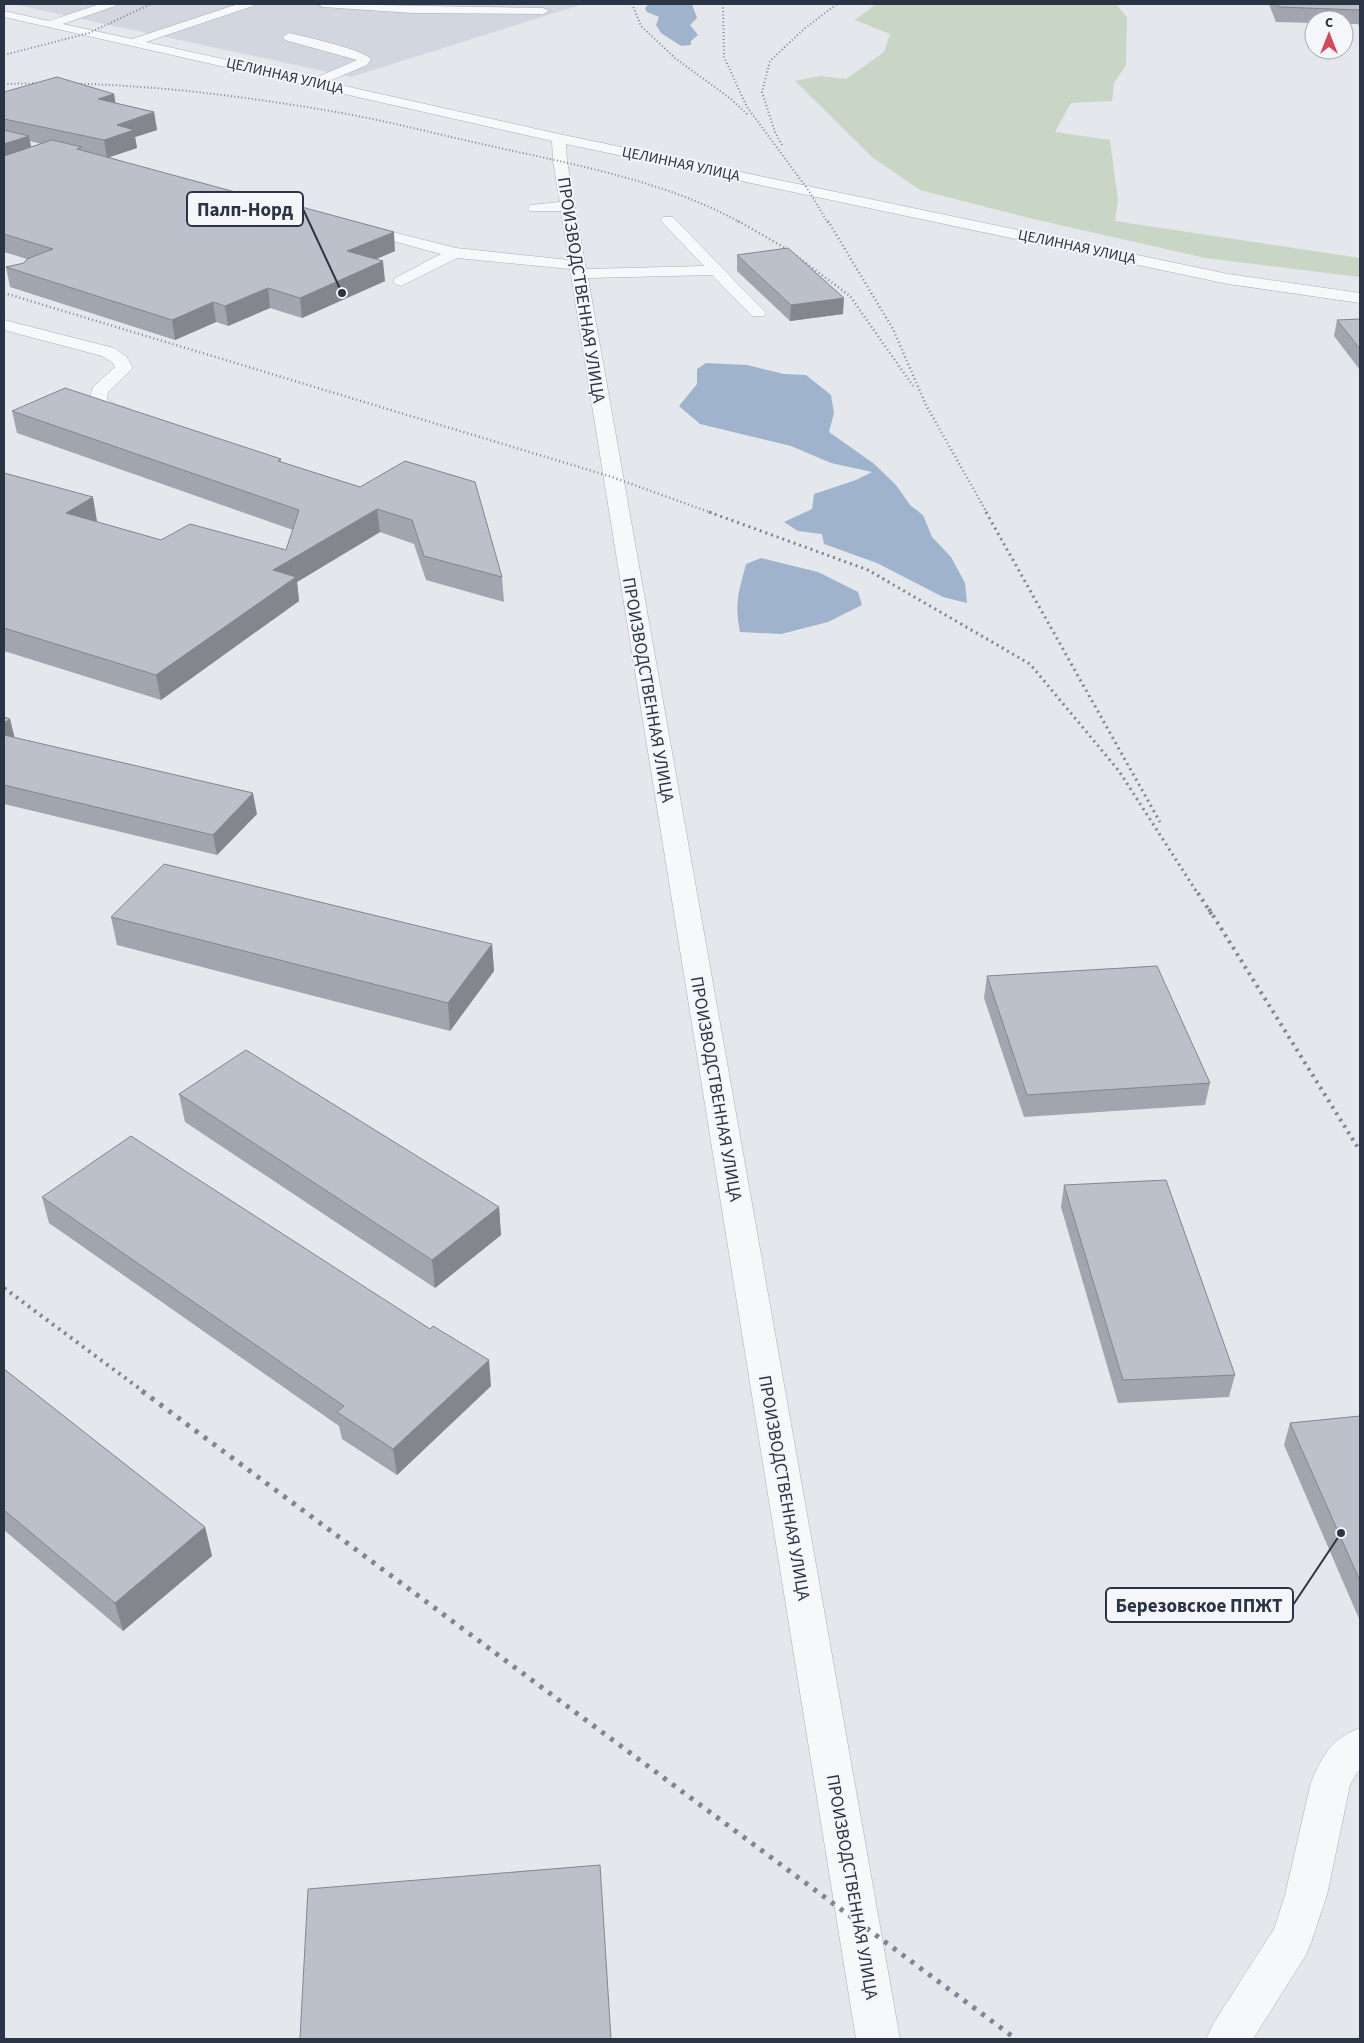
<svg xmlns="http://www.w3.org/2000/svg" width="1364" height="2043" font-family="'Source Sans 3',sans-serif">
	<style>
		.built { fill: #d2d6de }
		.green { fill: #c9d6c5 }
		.water { fill: #9fb4cc }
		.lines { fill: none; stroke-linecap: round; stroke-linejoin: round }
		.minor-casing { stroke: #a9aeb7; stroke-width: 1 }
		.minor { fill: #f7f8fa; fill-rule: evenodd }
		.rail-far4 { stroke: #7d8696; stroke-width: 2; stroke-dasharray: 1 2.5; stroke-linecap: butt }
		.rail-far3 { stroke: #7d8696; stroke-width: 2.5; stroke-dasharray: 1 3; stroke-linecap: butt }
		.rail-far2 { stroke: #7d8696; stroke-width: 3; stroke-dasharray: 2 4; stroke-linecap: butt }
		.rail-far1 { stroke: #7d8696; stroke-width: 4; stroke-dasharray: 2.5 5; stroke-linecap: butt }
		.rail { stroke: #7d8696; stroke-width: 5; stroke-dasharray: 4 7; stroke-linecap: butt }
		.wall { fill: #a1a5ae; fill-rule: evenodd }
		.shaded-wall { fill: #83868d }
		.building { fill: #bbc0ca; stroke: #83868d }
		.labels { text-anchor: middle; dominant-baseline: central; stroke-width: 4; stroke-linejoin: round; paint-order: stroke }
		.far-street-label { font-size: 15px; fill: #2b3445; stroke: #f4f6f9 }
		.street-label { font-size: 18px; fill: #2b3445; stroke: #f4f6f9 }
		.leader { fill: none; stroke: #2b3445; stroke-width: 2 }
		.callout-dot { fill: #2b3445; stroke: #f4f6f9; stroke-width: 2 }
		.callout { fill: #f4f6f9; stroke: #2b3445; stroke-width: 2 }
		.callout-label { font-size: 19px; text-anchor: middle; font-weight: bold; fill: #2b3445 }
	</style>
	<rect width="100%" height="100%" fill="#e4e7ec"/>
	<!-- built -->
	<path class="built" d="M13,4h570l-232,73z"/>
	<!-- green -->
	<path class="green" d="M876,4h240l11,13 -1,48 -12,18 -2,18 -41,2 -16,29 55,8 8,60 -3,21 245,37v19l-155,-19 -176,-40 -109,-28 -48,-33 -77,-76 25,-5 26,3 38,-27 6,-18 -35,-14z"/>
	<!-- water -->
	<path class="water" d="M649,4h43l5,14 -7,7 8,10 -7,6v4l-10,1 -20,-13 -5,-8 3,-8 -12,-5 -2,-4z
		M706,363l41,2 37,9 22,1 25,20 3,18 -5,19 44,31 23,22 14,20 13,10 9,22 19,20 14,26 2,20 -24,-6 -66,-34 -53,-19 -2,-10 -24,-3 -14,-9 28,-13 2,-15 42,-14 16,-8 -41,-9 -40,-17 -91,-22 -21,-18 18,-22v-15z
		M761,558l57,14 40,20 4,13 -34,17 -47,12 -41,-2c-6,-29 -1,-41 6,-68z"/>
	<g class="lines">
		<defs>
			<path id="minor" d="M100,4h17l-2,2 -52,18 69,15 106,-35h17l-2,2 -107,36 167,37 44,-19 -72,-20 -2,-3 6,-4c16,4 73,16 82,26l-4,6 -40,17 232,52 669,140 132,19v10l-132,-19 -662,-140 1,17 19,108 118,-3 -41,-43 -2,-3 2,-3h10l93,96 -2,3h-12l-40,-41 -124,3 312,1761h-44l-286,-1770 -113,-11 -56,28 -6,-2 -2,-3 2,-3 46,-24 -89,-24 -2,-3 2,-3 5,-1 99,25 113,12 -8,-49h-31l-2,-3 2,-3 30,-3 -7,-41 -1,-20 -548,-124v-6l45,10z
				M317,4l226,4 6,3 -6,3 -130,-1 -90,-6z
				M4,320l110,28 12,8 7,12 -25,24 -1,7c9,9 25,7 32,17l-3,4c-16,4 -38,-7 -47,-20l4,-13 22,-20 -2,-4 -11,-7 -98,-26z
				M1360,1728v42l-4,4 -6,11 -23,110 -15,45 -6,15 -53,84h-47l7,-15 61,-95 11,-34 26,-113c12,-27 20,-43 49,-54z"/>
		</defs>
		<!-- minor casing -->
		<use href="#minor" class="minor-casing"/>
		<!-- minor -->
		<use href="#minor" class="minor"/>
		<!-- rail-far4 -->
		<path class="rail-far4" d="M632,4l9,22 34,32 56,41 18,17
			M723,4l1,53 23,50 62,84 19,32
			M4,55l85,-22 62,-29
			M4,84c111,-4 222,9 332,28 52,9 104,23 155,34 81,18 178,36 250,77
			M782,145l-7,-13 -13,-40 8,-31 34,-32 33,-25"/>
		<!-- rail-far3 -->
		<path class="rail-far3" d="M738,221l49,28 63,47 63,90
			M828,221l65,108 33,76 61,108
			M4,293l608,184 100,36"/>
		<!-- rail-far2 -->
		<path class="rail-far2" d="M709,512l159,58 162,94 89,107 79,123
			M986,512l174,310"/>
		<!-- rail-far1 -->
		<path class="rail-far1" d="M1198,893l14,22
			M1209,909l151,242
			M4,1288l140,104"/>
		<!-- rail -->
		<path class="rail" d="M142,1391l874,648"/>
	</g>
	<!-- wall -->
	<path class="wall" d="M1269,4h91v26l-2,-6h-14v-4h-30v3l-38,-1z
		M4,92l112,11 38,9 3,18 -22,7 2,11 -28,9 286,94 -19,8 9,22 -83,37 -32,-10 -42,18 -12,-4 -41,18 -165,-53 -4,-20 18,-4 3,-4 -23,-7zM30,141l11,3 -10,3z
		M737,255l106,59 -53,7 -53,-50z
		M1360,319v51l-26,-34 3,-16z
		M12,411l269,48v3l79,25 142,90 2,25 -78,-22 -12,-36 -34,-12 -83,50 2,19 -138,99 -157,-49v-178l93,48 -1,1 65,18 125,10 7,-20 -276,-97z
		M4,717l6,2 4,19 243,76 -40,41 -213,-51z
		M111,917l381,27 2,27 -44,60 -333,-86z
		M987,976l223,107 -5,22 -181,12 -40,-119z
		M179,1094l320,113 2,28 -66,53 -250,-166z
		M1064,1185l171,190 -6,22 -111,6 -57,-196z
		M42,1197l449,189 -94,89 -55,-36 -3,-13 -290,-203z
		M4,1369l201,158 7,29 -89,75 -119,-101z
		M1360,1416v205l-76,-176 6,-22z"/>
	<!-- shaded-wall -->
	<path class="shaded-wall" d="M114,94l3,17 -19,-12z
		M154,112l3,18 -22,7 2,11 -30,10 -3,-18 13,-15z
		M29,136l3,17 -28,10v-19z
		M394,232l1,19 -46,20 -2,-20z
		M383,261l2,20 -83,37 -2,-20z
		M268,288l2,20 -42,18 -3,-20z
		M844,298l-1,16 -53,7 1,-16z
		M213,302l3,20 -41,18 -3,-20z
		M93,497l4,24 -26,16 -5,-24z
		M377,509l3,23 -83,50 2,19 -138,99 -5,-25 117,-105z
		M10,719l5,20 -11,9v-25z
		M253,793l4,21 -40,41 -4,-20z
		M492,944l2,27 -44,60 -2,-28z
		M499,1207l2,28 -66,53 -3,-28z
		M489,1360l2,26 -94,89 -4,-26z
		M205,1527l7,29 -89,75 -8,-28z"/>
	<!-- building -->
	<path class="building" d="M1277,4h83v6l-81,-3z
		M57,77l57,17 -16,5 56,13 -37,13 17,5 -30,10 -100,-21v-27z
		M4,130l25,6 -25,8z
		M52,140l30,7 -5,2 217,59 4,-2 96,26 -47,19 36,10 -83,37 -32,-10 -43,18 -12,-4 -41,18 -166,-53 18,-4 3,-4 26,-10 -49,-15v-78z
		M788,248l56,50 -53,7 -54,-50z
		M1360,319v30l-23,-29z
		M65,388l216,71 -3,2 82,26 45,-26 70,21 27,95 -78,-21 -12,-36 -35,-11 -104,61 23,7 -140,98 -152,-47v-155l89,24 -27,16 95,27 29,-16 96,26 13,-40 -287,-99z
		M4,717l6,2 -6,4z
		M4,735l249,58 -40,42 -209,-50z
		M164,864l328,80 -44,59 -337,-86z
		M1157,966l53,117 -183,12 -40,-119z
		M246,1050l253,157 -67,53 -253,-166z
		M131,1136l299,193 3,-3 56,34 -96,89 -56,-37 7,-6 -302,-209z
		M1166,1180l69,195 -112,5 -59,-195z
		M4,1369l201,158 -90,76 -111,-93z
		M1360,1416v165l-70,-158z
		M600,1865l11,174h-311l8,-150z"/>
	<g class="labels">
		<!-- far-street labels -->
		<g class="far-street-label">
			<text transform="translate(285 76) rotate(13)">ЦЕЛИННАЯ УЛИЦА</text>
			<text transform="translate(681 164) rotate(12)">ЦЕЛИННАЯ УЛИЦА</text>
			<text transform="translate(1077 247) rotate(12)">ЦЕЛИННАЯ УЛИЦА</text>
		</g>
		<!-- street labels -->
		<g class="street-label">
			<text transform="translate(581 290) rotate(81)">ПРОИЗВОДСТВЕННАЯ УЛИЦА</text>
			<text transform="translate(648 690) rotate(80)">ПРОИЗВОДСТВЕННАЯ УЛИЦА</text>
			<text transform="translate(716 1089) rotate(80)">ПРОИЗВОДСТВЕННАЯ УЛИЦА</text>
			<text transform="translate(784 1488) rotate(80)">ПРОИЗВОДСТВЕННАЯ УЛИЦА</text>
			<text transform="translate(852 1887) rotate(80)">ПРОИЗВОДСТВЕННАЯ УЛИЦА</text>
		</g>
	</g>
	<!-- callouts -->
	<path class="leader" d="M342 293L303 209M1341 1533L1293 1605"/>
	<g class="callout-dot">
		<circle cx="342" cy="293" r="5"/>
		<circle cx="1341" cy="1533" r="5"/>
	</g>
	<g class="callout">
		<rect x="187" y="192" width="116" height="34" rx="5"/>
		<rect x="1106" y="1588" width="187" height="34" rx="5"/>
	</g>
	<g class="callout-label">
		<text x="245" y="216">Палп-Норд</text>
		<text x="1199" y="1612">Березовское ППЖТ</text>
	</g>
	<!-- border -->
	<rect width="1364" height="2043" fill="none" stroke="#2b3445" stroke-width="10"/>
	<!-- north arrow -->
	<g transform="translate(1329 35)"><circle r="24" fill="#f4f6f9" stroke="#a4a8b1"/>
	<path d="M0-4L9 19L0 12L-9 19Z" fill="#d1495b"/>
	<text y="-8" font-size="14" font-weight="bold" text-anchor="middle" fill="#2b3445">С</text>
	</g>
</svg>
